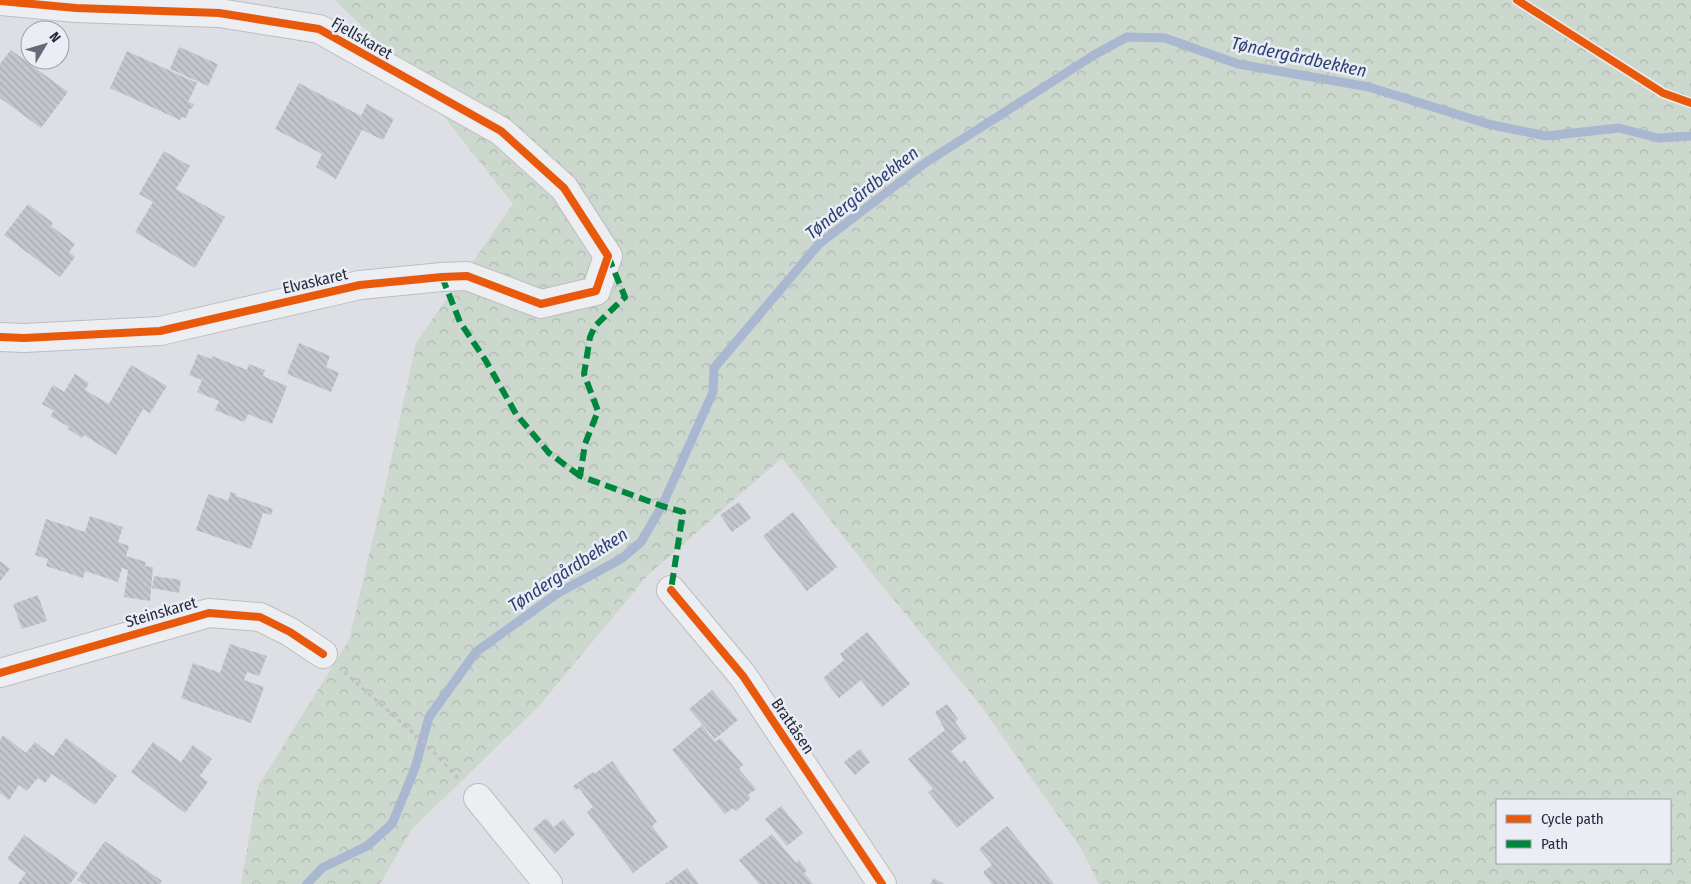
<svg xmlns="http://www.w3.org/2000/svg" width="1691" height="884" font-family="'Fira Sans Condensed',sans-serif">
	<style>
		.forest { fill: url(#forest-crowns); fill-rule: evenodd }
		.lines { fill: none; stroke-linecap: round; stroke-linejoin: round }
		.stream { stroke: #aab7d1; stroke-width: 9 }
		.building { fill: url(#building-back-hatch) }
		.street-casing { stroke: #bcbdc2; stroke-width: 30 }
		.path { stroke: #bfc0c5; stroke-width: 3; stroke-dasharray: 4 4; stroke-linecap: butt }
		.street { stroke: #edeef1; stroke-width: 28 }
		.quiet { stroke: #00873e; stroke-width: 6; stroke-dasharray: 12 6; stroke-linecap: butt }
		.cycleway-casing { stroke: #ebedf5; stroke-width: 11 }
		.cycleway { stroke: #e8590c; stroke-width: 8 }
		.labels { text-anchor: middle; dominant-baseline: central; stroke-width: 5; stroke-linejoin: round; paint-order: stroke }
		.street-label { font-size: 16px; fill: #252a3d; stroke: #ebedf5 }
		.water-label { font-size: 18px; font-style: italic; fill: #2d4273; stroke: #ebedf5 }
	</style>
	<defs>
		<pattern id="forest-crowns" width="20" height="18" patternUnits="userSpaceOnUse" patternTransform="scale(1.25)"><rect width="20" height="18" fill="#ccd7ce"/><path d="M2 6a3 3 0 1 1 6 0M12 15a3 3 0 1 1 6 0" fill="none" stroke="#afb9b2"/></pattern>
		<pattern id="building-back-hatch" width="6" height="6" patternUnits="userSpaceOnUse" patternTransform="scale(1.25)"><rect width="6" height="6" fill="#c4c6cb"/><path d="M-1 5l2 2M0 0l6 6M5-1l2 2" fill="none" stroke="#a8aaaf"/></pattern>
	</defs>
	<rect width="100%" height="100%" fill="#dedfe4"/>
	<!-- forest -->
	<path class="forest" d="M335,0h1356v884h-592l-19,-37 -102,-145 -104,-126 -92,-118 -134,117 -109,131 -127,123 -32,55h-139l17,-98 91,-146 38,-161 29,-136 97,-139 -104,-132zM1497,800h173v63h-173z"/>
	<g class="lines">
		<!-- stream -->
		<path class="stream" d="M307,884l15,-16 45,-22 25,-22 23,-56 14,-51 47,-65 82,-59 63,-34 20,-17 21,-36 51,-114 1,-24 105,-124 106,-81 169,-108 33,-18 38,1 73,26 131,23 119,37 58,12 73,-8 39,10 33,-2"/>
	</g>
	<!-- building -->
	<path class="building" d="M179,47l39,17 -10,22 -38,-17z
		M11,50l57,42 -27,36 -41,-30v-34z
		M127,51l70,32 -9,19 6,2 -2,5 -2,-1 -4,10 -4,-1 -2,3 -70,-32z
		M299,83l62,33 6,-12 27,15 -11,21 -21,-10 -26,49 -20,-12 6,-13 -47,-25z
		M164,151l26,15 -14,23 49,28 -30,51 -60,-36 18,-30 -14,-8z
		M28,204l25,19 -2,3 24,18 -6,8 6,5 -15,20 -56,-42z
		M299,343l31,13 -4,11 13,6 -8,19 -44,-18z
		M198,354l13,5 1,-3 35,14 2,-6 16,6 -2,6 24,10 -15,38 -24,-10 -4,8 -29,-12 4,-9 -22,-9 5,-12 -13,-5z
		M131,365l36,21 -17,27 -7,-4 -27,46 -32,-20 -2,3 -14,-9 1,-2 -19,-11 4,-5 -12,-7 11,-19 11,7 11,-18 14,9 -4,7 24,14z
		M231,492l6,2 -1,2 37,13 -2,6 -8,-2 -12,36 -55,-19 12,-36 20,7z
		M739,502l12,16 -19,14 -12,-17z
		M793,512l44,55 -30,24 -44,-55z
		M90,516l33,11 -5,15 11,4 -3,10 20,6 -1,4 8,1 -3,34 -26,-4 4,-27 -6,-2 -4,14 -33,-11 -2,7 -37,-12 2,-7 -13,-4 11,-36 39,13z
		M0,561l10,8 -10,12z
		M154,576l27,4 -2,13 -27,-5z
		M38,595l9,26 -25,8 -9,-25z
		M867,632l43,52 -28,23 -21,-27 -22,18 -16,-20 21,-18 -4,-6z
		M230,644l37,12 -8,20 -12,-4 -3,8 20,7 -13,36 -70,-25 12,-35 27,10z
		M712,690l26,30 -23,19 -26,-30z
		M947,704l11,15 -3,3 12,16 -16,13 10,12 3,-3 30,38 -37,30 -29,-36 5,-3 -25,-30 37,-29 -10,-18z
		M702,725l13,17 5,-4 23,27 -4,4 17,20 -8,6 3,3 -15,13 -3,-3 -8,6 -53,-64z
		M3,735l23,18 9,-11 18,14 13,-18 51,38 -22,29 -43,-31 -7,9 -7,-5 -11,13 -8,-6 -10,15 -9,-7v-53z
		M153,742l28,20 12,-17 19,14 -12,17 8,6 -23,31 -54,-41z
		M860,749l10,13 -15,13 -11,-13z
		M612,761l45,61 -5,4 16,21 -35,26 -46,-61 6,-5 -14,-19 -3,2 -3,-4 20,-14 1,2z
		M781,806l22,27 -16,13 -22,-27z
		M546,818l8,9 9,-8 12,15 -20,20 -22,-25z
		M1007,826l47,58h-62l-9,-12 9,-7 -13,-16z
		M772,834l24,29 3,-3 8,11 -3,2 9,11h-54l-20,-24z
		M24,835l54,38 -8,11h-52l8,-11 -19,-14z
		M105,841l57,40 -2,3h-76l-7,-4z
		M687,868l12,16h-34z
		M934,878l10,6h-14z"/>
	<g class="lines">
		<defs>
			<path id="street" d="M0,1l76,7 143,5 100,16 182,102 63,57 44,68 -12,35 -55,13 -74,-28 -25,1 -82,8 -200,46 -136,7 -24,-1
				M671,590l72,86 139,208
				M0,673l209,-60 51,4 30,15 33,22
				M478,798l70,86"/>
		</defs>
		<!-- street casing -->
		<use href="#street" class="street-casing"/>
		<!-- path -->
		<path class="path" d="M344,672l82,72 32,34"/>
		<!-- street -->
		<use href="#street" class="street"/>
		<!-- quiet -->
		<path class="quiet" d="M608,256l17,41 -30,29 -5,11 -6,37 14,37 -13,33 -5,32 82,30 21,6 -12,78
			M442,277l18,45 26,39 30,53 33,39 31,23"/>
		<defs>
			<path id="cycleway" d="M1517,0l146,93 28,10
				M0,1l76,7 143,5 100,16 182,102 63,57 44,68 -12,35 -55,13 -74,-28 -25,1 -82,8 -200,46 -136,7 -24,-1
				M671,590l72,86 139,208
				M0,673l209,-60 51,4 30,15 33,22"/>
		</defs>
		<!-- cycleway casing -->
		<use href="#cycleway" class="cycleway-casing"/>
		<!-- cycleway -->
		<use href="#cycleway" class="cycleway"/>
	</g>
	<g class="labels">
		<!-- street labels -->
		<g class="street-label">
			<text transform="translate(362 38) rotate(30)">Fjellskaret</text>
			<text transform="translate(315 281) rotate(-13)">Elvaskaret</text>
			<text transform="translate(161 612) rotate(-16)">Steinskaret</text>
			<text transform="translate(793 726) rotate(56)">Brattåsen</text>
		</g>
		<!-- water labels -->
		<g class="water-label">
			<text transform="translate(1299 57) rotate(12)">Tøndergårdbekken</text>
			<text transform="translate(862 193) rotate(-38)">Tøndergårdbekken</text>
			<text transform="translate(568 570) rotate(-33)">Tøndergårdbekken</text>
		</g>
	</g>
	<!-- legend -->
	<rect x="1496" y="799" width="175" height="65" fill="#ebedf5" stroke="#9c9fab"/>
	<rect x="1506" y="815" width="25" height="8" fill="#e8590c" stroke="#9c9fab"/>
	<text x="1541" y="824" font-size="15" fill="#252a3d">Cycle path</text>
	<rect x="1506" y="840" width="25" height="8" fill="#00873e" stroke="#9c9fab"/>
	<text x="1541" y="849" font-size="15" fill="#252a3d">Path</text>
	<!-- north arrow -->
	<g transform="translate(45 45) rotate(52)"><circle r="24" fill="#ebedf5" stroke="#9c9fab"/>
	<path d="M0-4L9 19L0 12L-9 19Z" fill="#666977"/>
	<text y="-8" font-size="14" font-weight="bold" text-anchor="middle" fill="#252a3d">N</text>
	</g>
</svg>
